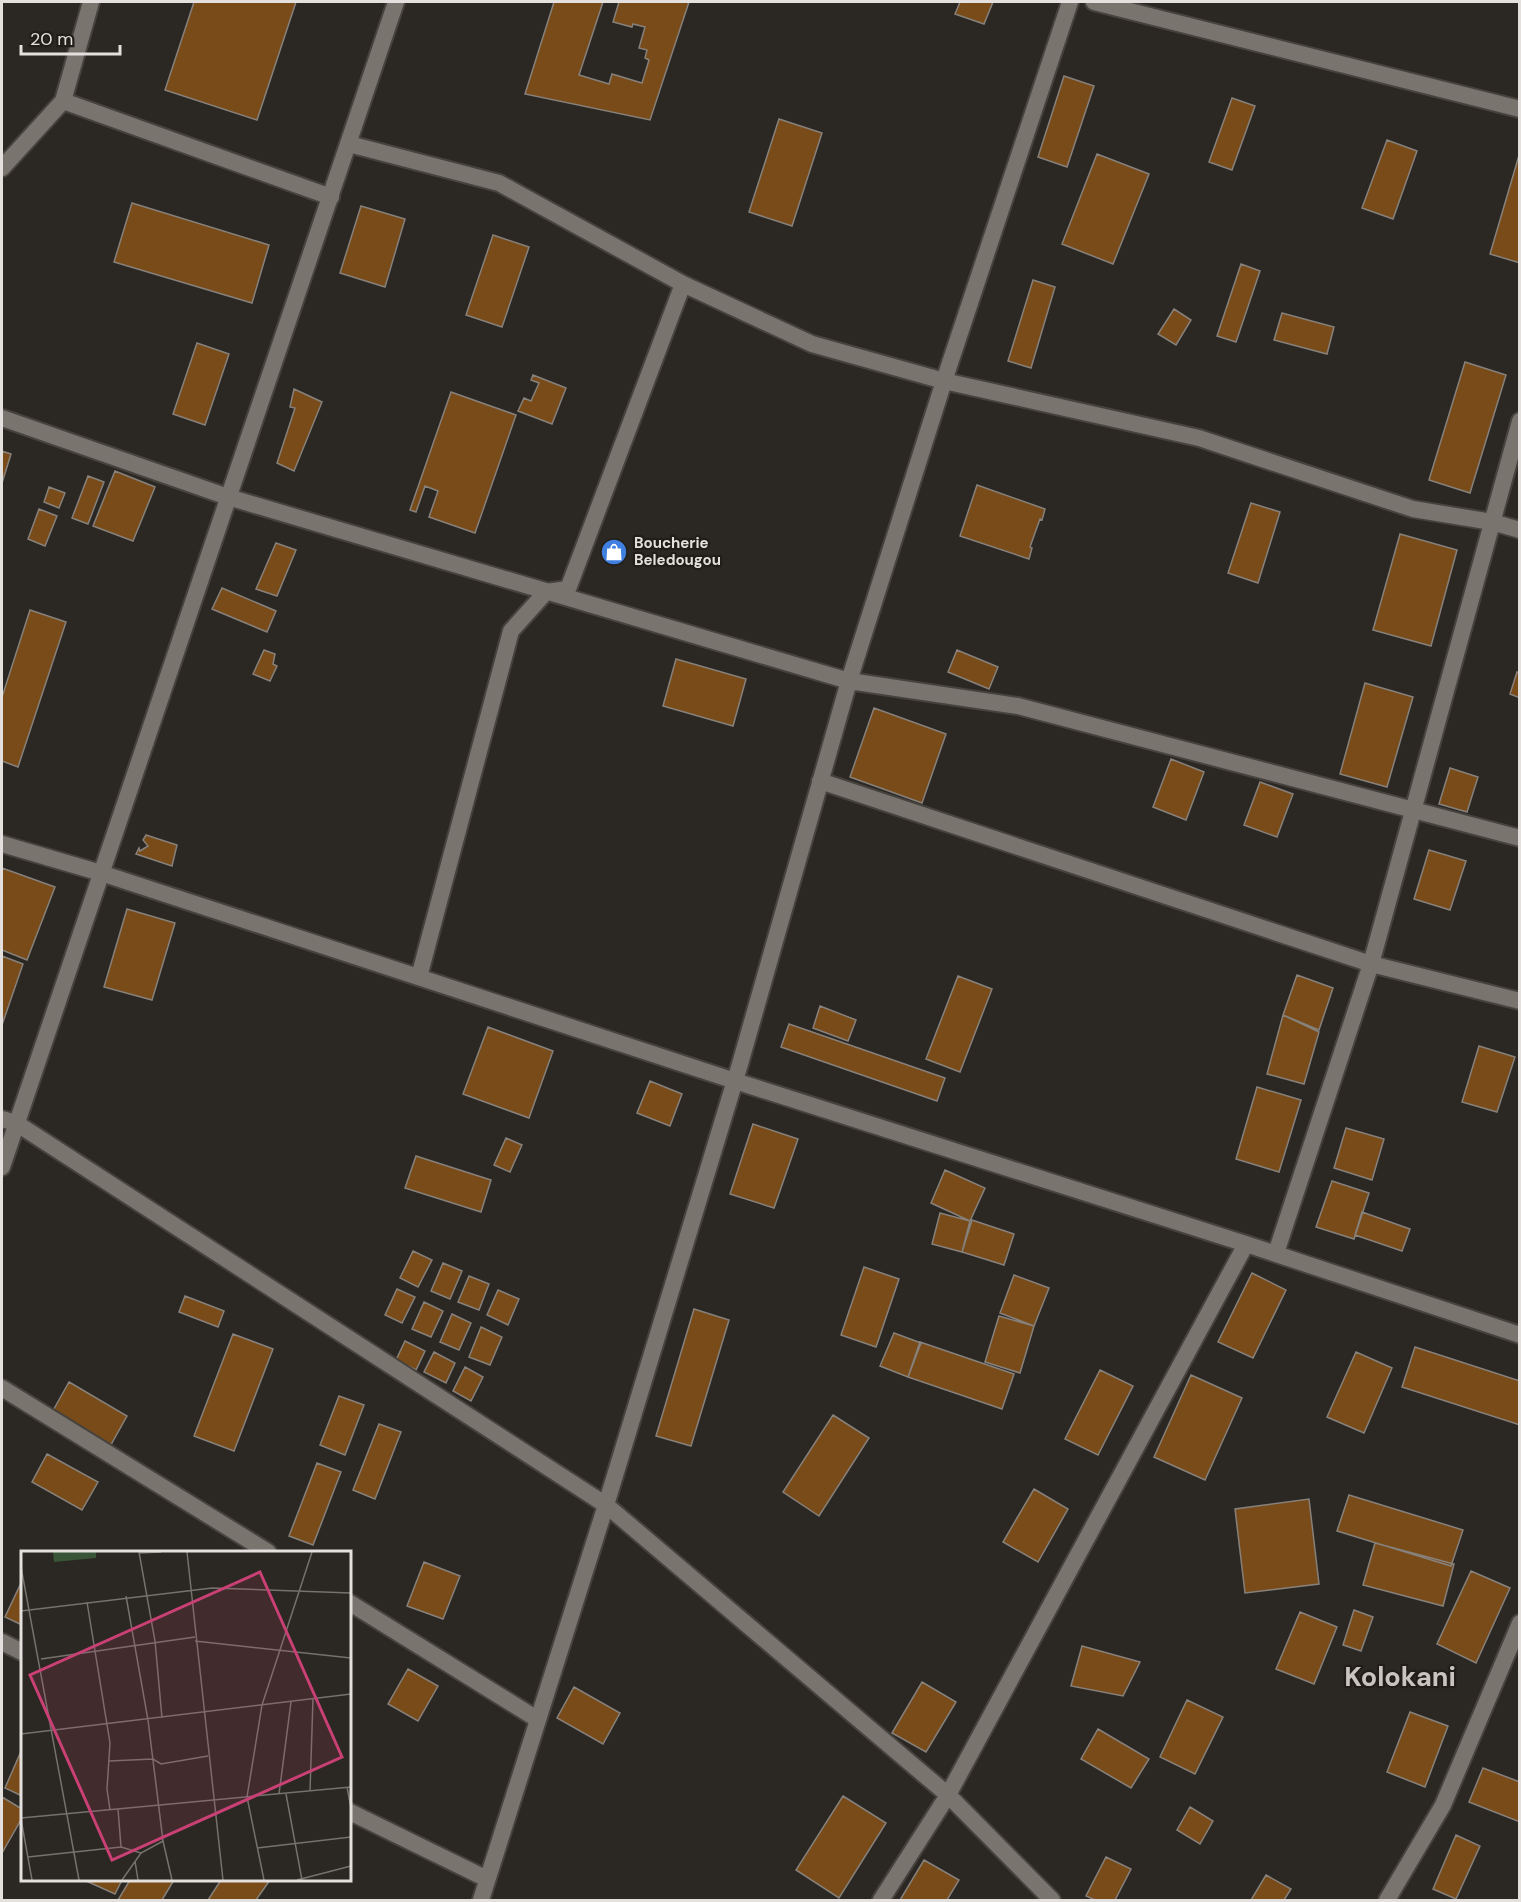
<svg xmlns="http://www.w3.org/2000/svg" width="1521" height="1902" font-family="'DM Sans',sans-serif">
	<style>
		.building { fill: #784b19; stroke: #87817c; stroke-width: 1.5 }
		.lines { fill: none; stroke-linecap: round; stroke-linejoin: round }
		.minor-casing { stroke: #46423e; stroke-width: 20 }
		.tertiary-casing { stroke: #46423e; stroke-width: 20 }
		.minor { stroke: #79746e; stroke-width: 16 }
		.tertiary { stroke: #79746e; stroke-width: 16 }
		.labels { text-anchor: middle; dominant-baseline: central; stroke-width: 4.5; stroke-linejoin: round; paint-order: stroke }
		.poi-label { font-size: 15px; font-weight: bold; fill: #e3e0dd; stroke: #211e19; text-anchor: start }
		.town-label { font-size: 27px; font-weight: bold; fill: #c9c4be; stroke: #211e19 }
		.inset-road { fill: none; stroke: #75716d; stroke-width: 1.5 }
		.view { fill: #c94075; fill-opacity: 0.15; stroke: #c94075; stroke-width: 3 }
		.inset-edge { fill: none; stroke: #e3e0dd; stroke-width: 3 }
	</style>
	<rect width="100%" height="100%" fill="#2b2722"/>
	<!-- building -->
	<path class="building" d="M194,2h102l-39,118 -92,-30z
		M554,2h49l-24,73 30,9 3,-10 30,9 7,-23 -4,-2 2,-8 -8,-2 6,-21 -12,-3 -1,3 -19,-5 6,-20h70l-39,118 -125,-26z
		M960,2h33l-9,22 -29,-10z
		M1064,76l30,10 -27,81 -29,-10z
		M1232,98l23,8 -23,64 -23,-8z
		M779,119l43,14 -30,93 -43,-14z
		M1387,140l30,11 -24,68 -31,-11z
		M1520,152v111l-30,-9z
		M1097,154l52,20 -36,90 -51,-20z
		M132,203l137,42 -17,58 -138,-41z
		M361,206l44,13 -20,68 -45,-14z
		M493,235l36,12 -27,80 -36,-12z
		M1241,264l19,7 -24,71 -19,-6z
		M1033,280l22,7 -24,81 -23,-7z
		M1174,309l17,11 -15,25 -18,-11z
		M1282,313l52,14 -7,27 -53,-14z
		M197,343l32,11 -24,71 -32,-11z
		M1465,362l41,13 -36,118 -41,-13z
		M533,375l33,13 -14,36 -34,-13 6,-13 7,3 8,-18 -8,-3z
		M294,389l28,13 -28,69 -17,-8 18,-55 -5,-1z
		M451,392l65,23 -41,118 -46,-16 9,-26 -13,-5 -9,26 -6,-2z
		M2,451l9,3 -9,29z
		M115,471l40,16 -22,54 -40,-15z
		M88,476l16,6 -16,42 -16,-6z
		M977,485l68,24 -3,11 -2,-1 -10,28 2,1 -3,11 -69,-23z
		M49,487l16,6 -6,15 -15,-6z
		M1251,503l29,9 -22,71 -30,-10z
		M39,509l18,7 -12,30 -17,-7z
		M1400,534l57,16 -26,96 -58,-16z
		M276,543l20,7 -19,46 -21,-7z
		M222,588l54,23 -9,21 -55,-23z
		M30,610l36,12 -48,145 -16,-6v-64z
		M264,650l11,4 -2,10 4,2 -7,15 -17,-7z
		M957,650l41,17 -9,22 -41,-17z
		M676,659l70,20 -13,47 -70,-20z
		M1517,672l3,1v25l-10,-4z
		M1365,683l48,14 -26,90 -47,-13z
		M874,708l72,26 -24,69 -72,-26z
		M1171,759l33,13 -18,48 -33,-13z
		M1450,768l28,9 -11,35 -28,-8z
		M1260,782l33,12 -16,43 -33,-12z
		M146,835l31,10 -5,21 -36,-12 3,-6 1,3 8,-5 -5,-6z
		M1429,850l37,11 -16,49 -36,-11z
		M2,868l53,19 -28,73 -25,-10z
		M127,909l48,14 -23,77 -48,-13z
		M2,956l21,8 -21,61z
		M1297,975l36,13 -14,42 -36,-15z
		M958,976l34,13 -32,83 -34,-13z
		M820,1006l36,14 -8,21 -35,-13z
		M1283,1015l36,17 -15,52 -37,-10z
		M789,1024l156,54 -8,23 -156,-54z
		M488,1027l65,24 -24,67 -66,-24z
		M1479,1046l36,11 -18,55 -35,-10z
		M650,1081l32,13 -12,32 -33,-13z
		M1257,1087l44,13 -22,72 -43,-13z
		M753,1124l45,15 -24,69 -44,-14z
		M1346,1128l38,11 -12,41 -38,-12z
		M506,1138l16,7 -12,27 -16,-7z
		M416,1156l75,24 -10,32 -76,-24z
		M945,1170l40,18 -15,33 -39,-18z
		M1332,1181l37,12 -15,46 -38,-12z
		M1362,1212l48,17 -8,22 -47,-16z
		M940,1213l30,8 -8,31 -30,-8z
		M972,1220l42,14 -10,31 -42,-13z
		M413,1251l19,9 -14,27 -18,-9z
		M443,1263l19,8 -12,28 -19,-8z
		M864,1267l35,12 -23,68 -35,-12z
		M1252,1273l34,17 -33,68 -35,-16z
		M1014,1275l35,13 -15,38 -34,-13z
		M469,1276l20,8 -10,26 -21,-8z
		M397,1289l18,8 -13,26 -17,-8z
		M498,1290l21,9 -11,26 -21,-10z
		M185,1296l39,15 -6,16 -39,-15z
		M424,1302l19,9 -12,26 -19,-8z
		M694,1309l35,11 -38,126 -35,-10z
		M452,1314l19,9 -12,27 -19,-8z
		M999,1316l35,10 -14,47 -35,-11z
		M481,1327l21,10 -12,28 -21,-8z
		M894,1333l27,10 -13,34 -28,-11z
		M233,1334l40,15 -39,102 -40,-15z
		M405,1341l20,10 -9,19 -20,-10z
		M920,1342l94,32 -12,35 -94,-32z
		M1415,1347l105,34v44l-118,-38z
		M434,1352l21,11 -9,20 -22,-11z
		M1356,1352l36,16 -28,65 -37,-16z
		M465,1367l18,10 -12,24 -18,-10z
		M1100,1370l33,16 -35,69 -33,-16z
		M1191,1375l51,23 -37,82 -51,-23z
		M69,1382l58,34 -19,34 -58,-34z
		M339,1396l25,9 -19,50 -25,-10z
		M833,1415l36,23 -50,78 -36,-24z
		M379,1424l22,8 -26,67 -22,-9z
		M47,1454l51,28 -16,28 -50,-28z
		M317,1463l24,9 -28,73 -24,-9z
		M1034,1489l34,20 -30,53 -35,-20z
		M1349,1495l114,35 -12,36 -114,-35z
		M1309,1499l10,85 -74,9 -10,-84z
		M1375,1543l79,21 -11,42 -80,-21z
		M424,1562l36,14 -17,43 -36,-13z
		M1471,1571l39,17 -34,75 -39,-19z
		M21,1583l1,1v41l-17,-8z
		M1354,1610l19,7 -12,34 -18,-6z
		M1300,1612l37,15 -23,57 -38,-15z
		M1082,1646l58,16 -17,34 -52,-10z
		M408,1669l30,17 -20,35 -30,-17z
		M922,1682l34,20 -30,50 -34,-19z
		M574,1687l46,26 -17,31 -46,-26z
		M1187,1700l36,17 -28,57 -35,-17z
		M1410,1712l38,14 -23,61 -38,-15z
		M1098,1729l51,30 -18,29 -50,-29z
		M22,1749v47l-17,-8z
		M1483,1768l37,14v40l-51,-20z
		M843,1796l43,27 -47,75 -43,-28z
		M2,1797l20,12v9l-20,35z
		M1190,1807l23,14 -13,23 -23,-14z
		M1456,1835l24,11 -24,53 -23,-10z
		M1106,1857l25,12 -16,31h-20l-9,-4z
		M924,1860l35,20 -12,20h-47z
		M1266,1875l25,14 -7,11h-33z
		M84,1880h38l-7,14z
		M130,1880h44l-12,20h-44z
		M221,1880h49l-14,20h-48z"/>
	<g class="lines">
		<defs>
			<path id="minor" d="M1094,2l426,107
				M63,101l268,96
				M349,144l150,39 184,101 129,60 132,37 255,57 214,71 79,13 28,8
				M2,168l61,-67 28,-99
				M2,418l226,79 621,184 169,25 502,132
				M820,781l551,183 149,37
				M2,844l99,29 634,208 511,163 274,91
				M419,977l92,-346 35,-39 22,-3 115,-305
				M2,1119l14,4 590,382 342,290 104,105
				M1276,1253l95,-289 149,-543
				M2,1388l266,164
				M350,1603l187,116
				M2,1642l20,10
				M350,1812l137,67
				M481,1900l125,-395 134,-441 109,-383 95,-300 126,-379
				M881,1900l67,-105 298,-551
				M1387,1900l56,-95 77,-182"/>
			<path id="tertiary" d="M2,1167l394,-1165"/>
		</defs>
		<!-- minor casing -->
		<use href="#minor" class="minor-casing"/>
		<!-- tertiary casing -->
		<use href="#tertiary" class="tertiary-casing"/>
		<!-- minor -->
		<use href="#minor" class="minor"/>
		<!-- tertiary -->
		<use href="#tertiary" class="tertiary"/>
	</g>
	<!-- icons -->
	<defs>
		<symbol id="shop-disc" viewBox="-11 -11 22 22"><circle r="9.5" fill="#3f7fe0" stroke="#211e19"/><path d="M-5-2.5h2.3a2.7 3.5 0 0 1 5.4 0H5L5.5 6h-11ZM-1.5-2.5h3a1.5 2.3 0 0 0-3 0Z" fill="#fff"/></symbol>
	</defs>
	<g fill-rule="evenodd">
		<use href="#shop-disc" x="599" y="537" width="30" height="30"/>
	</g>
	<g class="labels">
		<!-- poi labels -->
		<g class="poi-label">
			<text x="634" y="543">Boucherie<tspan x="634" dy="17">Beledougou</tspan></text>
		</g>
		<!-- town labels -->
		<g class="town-label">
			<text x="1400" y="1676">Kolokani</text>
		</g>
	</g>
	<!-- overview -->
	<g transform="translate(21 1551)">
		<rect width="330" height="330" fill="#2b2722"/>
		<path d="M32,1h43v6l-42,4z" fill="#385537"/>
		<path class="inset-road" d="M118,1l16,89 7,77M166,1l36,328M118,2l22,-1M0,16l58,313M105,45l22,124 15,121 9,39M66,51l23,141 -3,46 3,21M0,60l191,-23 139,5M174,90l156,17M20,108l154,-22M0,183l330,-40M88,210l44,-2 8,5 47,-8M326,236l4,21M289,240l3,-92M258,243l12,-92M265,243l16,86M97,258l3,38M0,267l330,-31M0,268l11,61M236,297l94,-11M7,306l93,-10 20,6M114,310l3,19M101,329l19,-27 22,-12M243,329l-17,-83 15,-92 50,-153M276,329l54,-14"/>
		<path class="view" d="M239,21l82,185 -230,103 -82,-185z"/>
		<rect width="330" height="330" class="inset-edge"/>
	</g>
	<!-- border -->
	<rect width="1521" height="1902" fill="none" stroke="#e3e0dd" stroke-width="6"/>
	<!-- scale -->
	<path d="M21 45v9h99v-9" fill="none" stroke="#e3e0dd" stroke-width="3"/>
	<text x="30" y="45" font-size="18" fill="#e3e0dd" stroke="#211e19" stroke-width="4.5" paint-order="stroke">20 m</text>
</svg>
